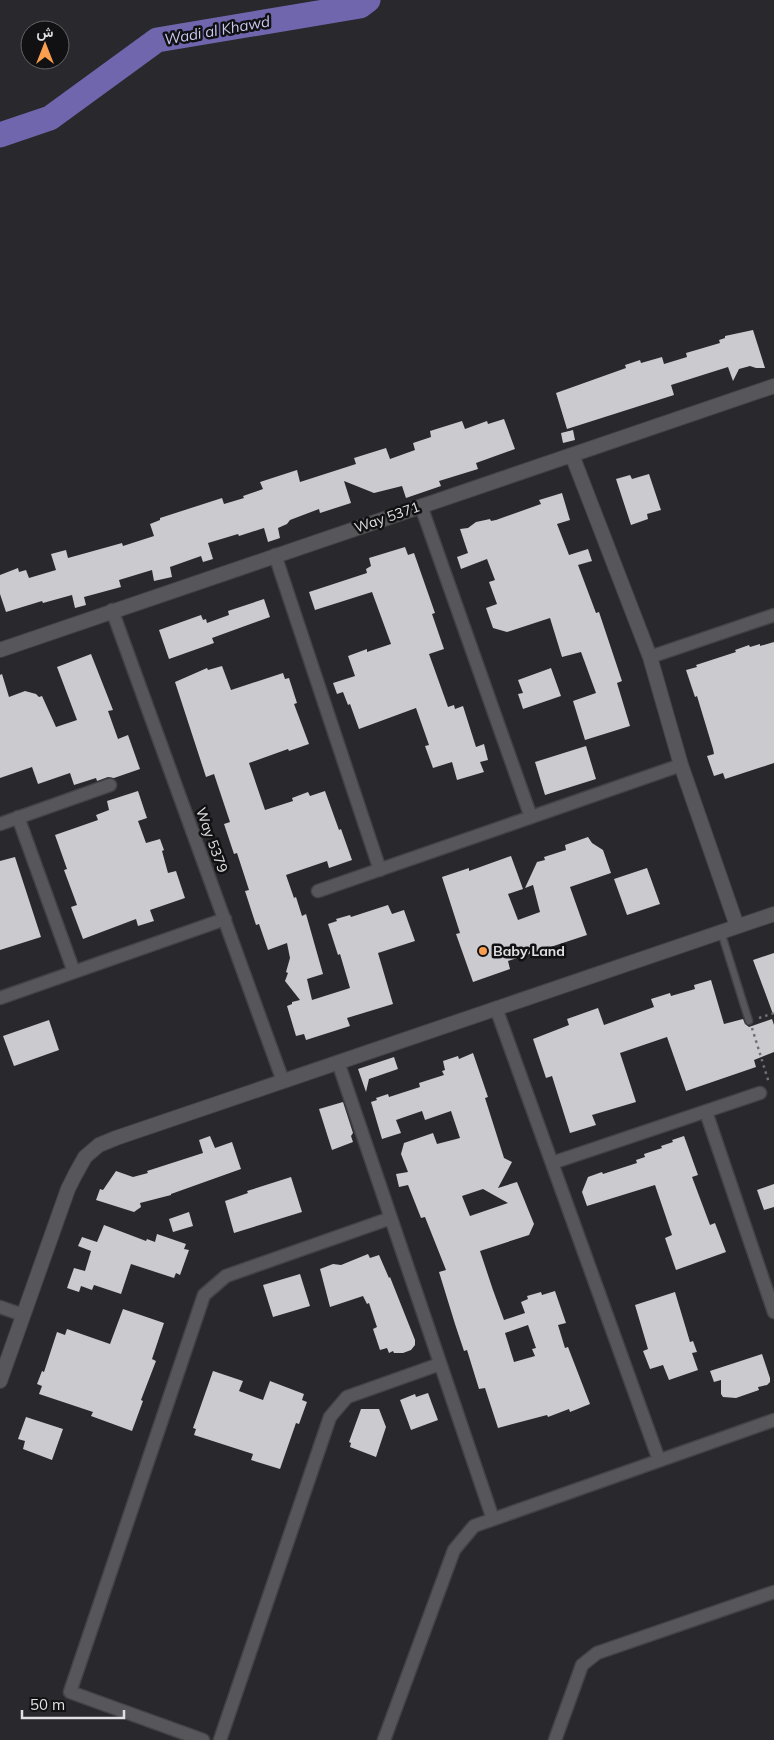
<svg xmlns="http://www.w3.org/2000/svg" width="774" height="1740" font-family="Mulish,Vazirmatn,sans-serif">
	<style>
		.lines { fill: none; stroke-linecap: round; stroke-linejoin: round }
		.river { stroke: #7066ae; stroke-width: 25 }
		.building { fill: #cacacf; fill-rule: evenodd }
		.service-casing { stroke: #434346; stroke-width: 9 }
		.minor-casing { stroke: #434346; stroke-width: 15 }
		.tertiary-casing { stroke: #434346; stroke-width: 16 }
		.path { stroke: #717073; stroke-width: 2.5; stroke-dasharray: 2.5 4; stroke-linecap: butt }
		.service { stroke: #57575b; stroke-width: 6 }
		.minor { stroke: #57575b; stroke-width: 12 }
		.tertiary { stroke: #57575b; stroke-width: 14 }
		.poi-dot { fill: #fa9f4f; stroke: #111113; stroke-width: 2 }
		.labels { text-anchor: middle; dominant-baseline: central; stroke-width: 5; stroke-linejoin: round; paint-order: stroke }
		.street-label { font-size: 14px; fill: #e0e0e2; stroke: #111113 }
		.poi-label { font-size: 14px; font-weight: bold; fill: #e0e0e2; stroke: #111113; text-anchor: start }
		.water-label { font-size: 15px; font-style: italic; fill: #cbc8f0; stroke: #111113 }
	</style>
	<rect width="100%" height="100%" fill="#29282c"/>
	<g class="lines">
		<!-- river -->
		<path class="river" d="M0,135l50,-17 107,-78 203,-34 8,-6"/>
	</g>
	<!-- building -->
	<path class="building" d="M753,330l12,38h-9l-6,-2 -11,3 -6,12 -5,-14 -57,18 3,10 -107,34 -11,-36 70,-25 -1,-3 15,-5 1,3 21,-6 2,7 23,-7 -1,-4 34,-10 -1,-3 6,-2v-2z
		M504,419l11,30 -39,14 2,6 -39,12 2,5 -35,12 -4,-12 -28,7 -30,-12 7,22 -31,10 -1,-4 -29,11 -3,4 -9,4 2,10 -12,4 -4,-14 -25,8 -1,-2 -30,9 5,16 -10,3 -2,-6 -31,11 2,10 -18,4 -2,-11 -33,10 2,7 -37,10 2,8 -11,3 -3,-13 -29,8 -1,-2 -36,11 -6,-18v-19l18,-7 1,4 7,-2 3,8 27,-8 -5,-16 15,-4 2,8 54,-15 1,3 31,-10 -4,-12 10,-4v-2l62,-20 2,6 20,-6 -1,-2 20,-7 -3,-7 37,-12 3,12 56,-18 -2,-6 32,-10 4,11 25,-9 -2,-7 18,-6 -1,-6 32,-10 3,8 22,-8 1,3z
		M573,430l2,10 -12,3 -2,-10z
		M649,474l12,36 -14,4 1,5 -17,6 -15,-46 14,-4 2,4z
		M562,493l8,27 -13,4 12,31 19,-6 4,12 -14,4 18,48 3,-1 23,69 -5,2 13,43 -45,14 -12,-39 23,-8 -15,-41 -19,5 -12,-39 -43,14 -14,-4 -7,-20 11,-4 -8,-22 6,-2 -8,-21 -26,10 -4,-12 11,-4 -8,-24 8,-1 8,-6 14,-3 1,2 5,-1 45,-16 -2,-4z
		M405,547l3,8 6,-2 21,60 -3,1 12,35 -15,5 19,53 6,-2 1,4 8,-3 13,41 8,-3 4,16 -8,2 4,10 -27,8 -5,-18 -19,6 -8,-22 4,-1 -13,-37 -57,21 -9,-25 -2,1 -5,-13 -6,2 -4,-11 22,-7 -7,-20 19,-7v3l24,-8 -19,-52 -57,18 -6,-18 58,-19 -1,-4 5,-3 -2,-8z
		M264,599l6,18 -58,21 2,5 -45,16 -10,-29 42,-15 2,5 3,-1 1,4 22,-8 -1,-4z
		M774,642v121l-49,16 -2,-6 -9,3 -7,-20 7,-2 -1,-5 -16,-53 -2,1 -9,-27 11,-3 -1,-2 40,-13 -1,-2 14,-5 1,2 10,-3v2z
		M91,654l22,56 -5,1 10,28 10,-4 12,34 -26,9 -6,-1 -11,4 -1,-3 -22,7 -4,-12 -32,11 -6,-17 -32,11v-103l2,-1 7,23 16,-6 11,3 3,3 3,-1 14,31 21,-7 -20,-53z
		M222,666l9,24 52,-17 2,6 4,-1 8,25 -3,1 15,40 -20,7 -1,-2 -39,14 16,47 28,-9 -1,-3 16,-6 2,4 15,-5 14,39 2,-1 11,31 -23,8 -2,-7 -41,14 8,23 2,-1 6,19 4,-2 17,60 -16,5 5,21 38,-12 -10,-34 -2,1 -10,-31 9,-3 -1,-2 14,-4 1,2 37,-12 4,9 12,-4 11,31 -37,12 15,51 -46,14 3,8 -44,14 -2,-6 -8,2 -9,-30 5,-2v-2l8,-2 -15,-19 3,-8 -2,-1 4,-14 -3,-15 -19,7 -9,-26 -3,1 -11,-34 4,-1 -12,-37 -3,1 -10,-30 6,-2 -16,-48 -8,3 -31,-95 32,-14 1,2z
		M551,668l10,28 -38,13 -5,-15 5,-1 -5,-13z
		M586,746l10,33 -51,16 -10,-33z
		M138,791l9,27 -9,3 8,22 14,-4 4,11 -2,1 6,22 8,-2 9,27 -35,12 4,11 -16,5 -2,-7 -53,20 -12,-32 6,-2 -13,-35 3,-1 -12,-34 43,-15 -2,-5 13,-5 -2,-9z
		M588,837l4,6 11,7 8,23 -41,14 17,48 -79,26 2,8 -37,13 -17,-48 4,-1 -18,-56 27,-9v3l42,-15 12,33 -15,5 10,26 22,-8 -7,-27 -8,3 12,-26 8,-2 -1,-3 22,-7 -1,-5z
		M15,857l26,80 -41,13v-89z
		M647,868l13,36 -33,11 -13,-36z
		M774,953v61h-1l-20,-54z
		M711,980l13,44 19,-5 2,5 4,3 23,-8 2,6v27l-20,8 2,7 -70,24 -19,-54 -47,16 16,49 -44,13 4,10 -26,8 -18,-57 -6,2 -13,-39 36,-14 -2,-6 31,-11 6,17 50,-18 -3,-8 19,-6 1,3 24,-7 -1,-4z
		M49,1020l10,30 -45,16 -11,-30z
		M473,1053l15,44 -3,1 19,60 8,4 -14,26 19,-6 17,42 -5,11 -49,16 13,39 11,30 21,-7 -4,-11 7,-3 -1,-3 14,-4 1,3 13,-4 11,32 -8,2 7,23 3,-1 22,57 -20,8 -1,-3 -21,8 -1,-2 -49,13 -13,-40 -6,1 -12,-39 -3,1 -9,-27 -16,-52 7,-2 -21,-53 -4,1 -13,-33 -9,2 -3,-13 12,-2 -7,-18 3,-11 29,-10 4,11 23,-6 -9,-27 -26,9 -3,-9 -26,9 5,13 -19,6 -11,-37 6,-2 -1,-2 12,-4 1,3 31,-10 -1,-4 25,-8 -2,-4 3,-1 -2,-9 15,-5 1,3zM483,1189l25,14 -38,13 -8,-20zM528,1325l8,23 -4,1 3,7 -21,6 -9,-29z
		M394,1057l4,12 -29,10 -3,13 -8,-23z
		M343,1102l10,31 -2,3 2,6 -21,8 -13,-41z
		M210,1136l5,12 17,-6 9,27 -70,25v1l-31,8 1,4 -7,5 -38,-12 4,-11 3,1 13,-19 17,6 15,-4 -1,-2 56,-18 -4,-13z
		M684,1136l14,39 -6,2 18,48 5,-2 11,29 -50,18 -11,-32 7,-3 -17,-50 -68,21 -5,-14 6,-15 14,-5 1,2 34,-11 -1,-3 9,-3 -1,-3 18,-6 -1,-2 12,-4 -1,-2z
		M291,1177l11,35 -68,21 -9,-32 23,-8 -1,-2z
		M774,1184v23l-10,3 -7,-20z
		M189,1212l4,14 -20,6 -4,-13z
		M104,1225l42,16 1,-2 8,3 2,-8 29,10 -2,5 5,1 -9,25 -4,-2 -2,5 -43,-14 -10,30 -27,-9 -2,5 -11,-4 -2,6 -12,-4 7,-20 11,3 6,-20 -13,-5 4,-9 15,5z
		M368,1254l2,4 9,-3 10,23 1,-1 25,63v5l-4,5 -8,3h-9l-1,-2 -4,2 -2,-5 -7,2 -7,-21 4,-2 -8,-24 -2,1 -4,-8 -33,11 -10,-38 13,-5 8,1z
		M300,1274l10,32 -37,11 -10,-32z
		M675,1292l15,50 3,-1 4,11 -5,1 6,17 -29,10 -6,-15 -13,4 -7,-18 5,-2 -13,-44z
		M123,1309l41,14 -12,36 4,2 -15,39 2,1 -11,30 -41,-15 2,-4 -54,-18 3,-8 -5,-2 5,-13 2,1 13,-40 8,3 2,-6 43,15z
		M762,1354l8,24v4l-3,3 -9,2 1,3 -23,8 -13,-1 -2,-3v-14l-7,2 -4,-11z
		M213,1371l30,10 -4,10 24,9 7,-19 34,13 -2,6 5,2 -8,22 -3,-1 -16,46 -29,-9 2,-6 -59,-19 2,-6 -3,-1z
		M428,1393l10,27 -27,10 -11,-30 15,-6 1,3z
		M361,1409h18l7,18 -10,30 -26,-10 1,-4 -2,-1z
		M26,1417l37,12 -11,31 -29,-11 2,-8 -7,-2z"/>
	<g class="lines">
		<defs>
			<path id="service" d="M721,932l28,89"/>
			<path id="minor" d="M421,506l110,311
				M275,555l105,315
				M112,610l171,471
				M650,657l124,-42
				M18,817l56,155
				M0,824l110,-39
				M318,891l363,-126
				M0,998l225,-79
				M496,1008l163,452
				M338,1062l155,457
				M706,1112l68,200
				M552,1163l208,-70
				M0,1307l23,8
				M203,1740l-133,-48 134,-397 22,-19 165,-58
				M220,1740l110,-323 17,-20 93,-33
				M384,1740l70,-190 20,-24 300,-106
				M555,1740l27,-75 15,-12 177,-61"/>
			<path id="tertiary" d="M572,455l78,202 31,108 56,161
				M0,650l774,-264
				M0,1381l68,-192 7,-14 10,-18 14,-12 17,-7 658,-224"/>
		</defs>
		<!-- service casing -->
		<use href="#service" class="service-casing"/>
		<!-- minor casing -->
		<use href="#minor" class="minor-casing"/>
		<!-- tertiary casing -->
		<use href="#tertiary" class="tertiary-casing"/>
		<!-- path -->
		<path class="path" d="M759,1018l15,-5
			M752,1028l17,55"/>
		<!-- service -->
		<use href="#service" class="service"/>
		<!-- minor -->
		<use href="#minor" class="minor"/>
		<!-- tertiary -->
		<use href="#tertiary" class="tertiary"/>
	</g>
	<!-- markers -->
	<circle class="poi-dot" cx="483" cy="951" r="5"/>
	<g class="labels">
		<!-- street labels -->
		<g class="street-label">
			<text transform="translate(387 517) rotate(-19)">Way 5371</text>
			<text transform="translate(212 840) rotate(70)">Way 5379</text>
		</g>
		<!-- poi labels -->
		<g class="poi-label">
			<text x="493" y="951">Baby Land</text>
		</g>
		<!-- water labels -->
		<g class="water-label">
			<text transform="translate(217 30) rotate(-10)">Wadi al Khawd</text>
		</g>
	</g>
	<!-- north arrow -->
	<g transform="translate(45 45)"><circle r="24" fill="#111113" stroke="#646466"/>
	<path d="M0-4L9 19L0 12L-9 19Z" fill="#fa9f4f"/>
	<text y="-8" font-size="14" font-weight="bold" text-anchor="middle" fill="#e0e0e2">ش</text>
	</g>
	<!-- scale -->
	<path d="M22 1710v8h102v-8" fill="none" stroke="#e0e0e2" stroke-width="2.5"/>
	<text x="30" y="1710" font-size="15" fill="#e0e0e2" stroke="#111113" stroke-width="4" paint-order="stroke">50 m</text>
</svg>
